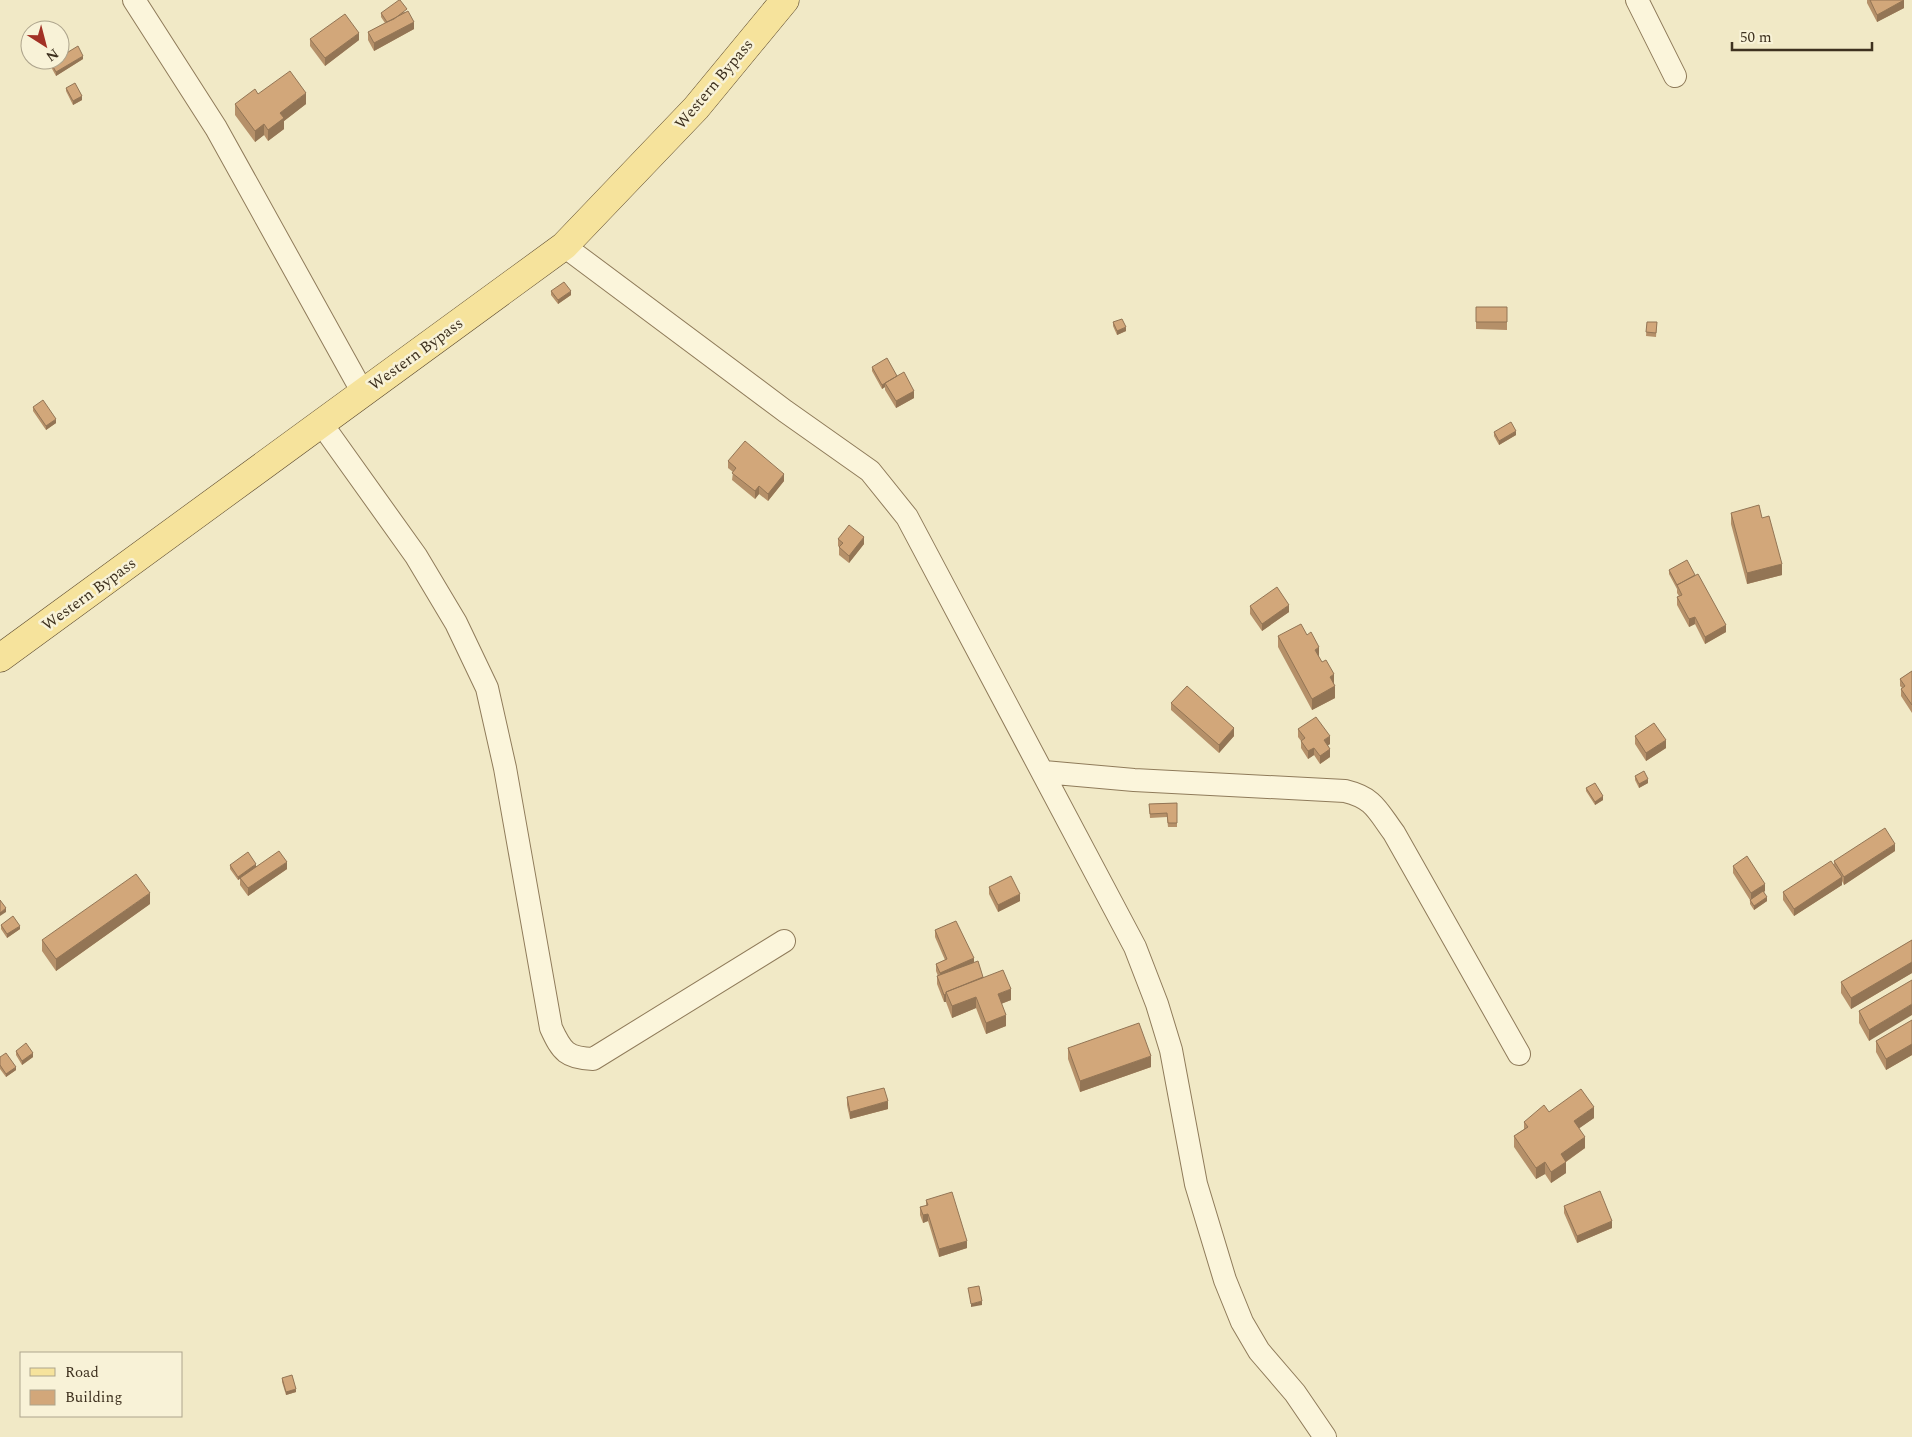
<svg xmlns="http://www.w3.org/2000/svg" width="1912" height="1437" font-family="Spectral,serif">
	<style>
		.lines { fill: none; stroke-linecap: round; stroke-linejoin: round }
		.minor-casing { stroke: #8f7b5a; stroke-width: 24 }
		.primary-casing { stroke: #5c492e; stroke-width: 29 }
		.minor { stroke: #fbf5db; stroke-width: 22 }
		.primary { stroke: #f6e39c; stroke-width: 28 }
		.wall { fill: #b59069 }
		.shaded-wall { fill: #937555 }
		.building { fill: #d2a77a; stroke: #937555 }
		.labels { text-anchor: middle; dominant-baseline: central; stroke-width: 5; stroke-linejoin: round; paint-order: stroke }
		.street-label { font-size: 16px; fill: #3e311f; stroke: #f8f2d7 }
	</style>
	<rect width="100%" height="100%" fill="#f1e9c6"/>
	<g class="lines">
		<defs>
			<path id="minor" d="M134,0l82,128 147,265
				M1637,0l38,76
				M564,246l221,165 85,60 37,46 228,430 22,57 14,46 25,134 29,96 17,42 17,29 36,42 30,44
				M321,423l95,133 40,67 31,65 18,80 46,260c11,24 16,30 42,31l191,-118
				M1044,772l90,8 211,11c29,7 32,19 49,42l125,221"/>
			<path id="primary" d="M0,658l564,-412 132,-138 89,-108"/>
		</defs>
		<!-- minor casing -->
		<use href="#minor" class="minor-casing"/>
		<!-- primary casing -->
		<use href="#primary" class="primary-casing"/>
		<!-- minor -->
		<use href="#minor" class="minor"/>
		<!-- primary -->
		<use href="#primary" class="primary"/>
	</g>
	<!-- wall -->
	<path class="wall" d="M1867,0h37v8l-27,14 -10,-19z
		M407,12l7,17 -40,22 -6,-11v-8l17,-9 -4,-6v-4z
		M310,39l49,1 -34,26 -15,-20z
		M83,59l-27,17 -5,-9v-4z
		M66,88l16,12 -9,5 -7,-14z
		M258,94l48,10 -22,17v8l-16,12 -4,-6 -9,7 -20,-27v-11z
		M551,291l20,4 -13,9 -7,-9z
		M1476,307h31v23l-31,-1z
		M1113,322l13,9 -9,4 -4,-9z
		M1647,322h10l-1,15 -10,-1z
		M872,367l25,9 17,22 -18,10 -11,-18v-3l-3,2 -10,-18z
		M33,407l23,16 -10,7 -13,-19z
		M1494,432l22,3 -17,10 -5,-9z
		M728,461l56,20 -16,20 -9,-7 -4,5 -23,-19 1,-8 -5,-4z
		M1731,513l31,5 20,57 -35,9 -16,-60z
		M838,539l26,5 -15,19 -10,-8v-8l-1,-1z
		M1669,570l57,62 -21,12 -10,-20 -6,3 -12,-22v-8l2,-1 -2,-3v-4l-8,-15z
		M1250,606l39,6 -27,19 -12,-17z
		M1278,636l41,21 15,28 1,13 -23,12 -34,-63z
		M1912,671v42l-11,-17v-7l1,-1 -2,-2v-7z
		M1171,703l63,33 -15,17 -48,-43z
		M1298,729l32,15 -2,1 2,12 -10,7 -6,-9 -6,4 -7,-11v-7l-3,-4z
		M1635,736l31,12 -20,13 -11,-17z
		M1635,776l13,7 -9,5 -4,-8z
		M1586,788l17,12 -8,5 -9,-14z
		M1177,803v24h-9l-1,-10 -17,1 -1,-14z
		M1895,851l-51,34 -2,-4v4l-48,31 -11,-16v-8l51,-27v-4z
		M230,865l26,1 31,3 -39,27 -8,-11v-6l-2,1 -8,-11z
		M1733,866l32,25 -1,1 3,9 -13,9 -4,-6v-4l-17,-27z
		M989,887l31,14 -22,11 -9,-18z
		M150,904l-94,67 -14,-20v-11z
		M1,925l19,4 -13,9 -6,-9z
		M935,930l39,33 9,14 28,23 -10,4 5,22 -20,8 -10,-26 -24,10 -6,-16h-2l-7,-18v-8h1l-2,-5v-7l9,-4 -10,-23z
		M1912,940v33l-61,36 -10,-16v-11z
		M1912,980l-43,61 -10,-18v-12z
		M1912,1020v35l-26,15 -10,-18v-11z
		M1068,1048l83,19 -71,25 -12,-33z
		M16,1051l17,6 -11,8 -6,-10z
		M0,1057l16,13 -10,7 -6,-8z
		M847,1097l41,12 -38,10 -3,-14z
		M1549,1112l45,6 -15,10 6,20 -19,14v11l-15,10 -6,-9 -9,5 -22,-32v-11l10,-7v-7z
		M926,1200l41,48 -28,9 -11,-36 -5,2 -3,-8v-8l6,-1z
		M1564,1206l48,22 -35,15 -13,-30z
		M282,1378l14,14 -10,3 -4,-13z"/>
	<!-- shaded-wall -->
	<path class="shaded-wall" d="M1904,0v8l-27,14v-7z
		M414,22v7l-40,22v-8z
		M359,33v7l-34,26v-8z
		M83,56v3l-27,17v-4z
		M306,93v11l-22,17v8l-16,12v-11l12,-17z
		M82,96v4l-9,5v-4z
		M264,124v11l-9,7v-11z
		M571,291v4l-13,9v-4z
		M1126,327v4l-9,4v-4z
		M885,383v4l-3,2v-4z
		M914,391v7l-18,10v-7z
		M56,419v4l-10,7v-4z
		M1516,431v4l-17,10v-4z
		M784,474v7l-16,20v-7z
		M759,486v8l-4,5v-8z
		M864,537v7l-15,19v-7z
		M1782,564v11l-35,9v-11z
		M1289,605v7l-27,19v-7z
		M1695,617v7l-6,3v-8z
		M1726,625v7l-21,12v-7z
		M1319,647v11l-4,-8z
		M1334,674v11l-4,-8z
		M1335,686v12l-23,12v-11z
		M1234,728v8l-15,17v-8z
		M1330,736v8l-6,4v-8z
		M1666,740v8l-20,13v-8z
		M1314,748v7l-6,4v-8z
		M1330,749v8l-10,7v-8z
		M1648,779v4l-9,5v-4z
		M1603,796v4l-8,5v-3z
		M1895,844v7l-51,34v-8z
		M287,862v7l-39,27v-8z
		M256,864v3l-18,13v-3z
		M1842,877v8l-48,31v-7z
		M1765,884v7l-14,9v-7z
		M150,893v11l-94,67v-12z
		M1020,894v7l-22,11v-7z
		M1767,897v4l-13,9v-4z
		M6,908v4l-6,4v-3z
		M20,926v3l-13,9v-4z
		M974,958v8l-34,14v-7z
		M1912,962v11l-61,36v-11z
		M1011,989v11l-13,5v-11z
		M946,994v8h-2v-7z
		M976,997v11l-24,10v-12z
		M1912,1004v11l-43,26v-11z
		M1006,1015v11l-20,8v-11z
		M1912,1044v11l-26,15v-11z
		M33,1053v4l-11,8v-4z
		M1151,1056v11l-71,25v-11z
		M16,1067v3l-10,7v-3z
		M888,1101v8l-38,10v-7z
		M1594,1107v11l-20,14v-11z
		M1585,1137v11l-24,17v-11z
		M1545,1162v12l-9,5v-11z
		M1566,1162v11l-15,10v-11z
		M928,1214v7l-5,2v-8z
		M1612,1221v7l-35,15v-7z
		M967,1241v7l-28,9v-8z
		M982,1301v4l-11,2v-3z
		M296,1389v3l-10,3v-3z"/>
	<!-- building -->
	<path class="building" d="M399,0h1l7,9 -13,10 -7,3 -6,-9z
		M1870,0h34l-27,15z
		M408,11l6,11 -40,21 -6,-11z
		M345,14l14,19 -34,25 -15,-19z
		M78,46l5,10 -27,16 -5,-9 5,-3h4v-3z
		M290,71l16,22 -26,20 4,5 -16,12 -4,-6 -9,7 -20,-27 20,-15 3,5z
		M75,83l7,13 -9,5 -7,-13z
		M564,282l7,9 -13,9 -7,-9z
		M1476,307h31v15h-31z
		M1122,319l4,8 -9,4 -4,-9z
		M1647,322h10l-1,11 -10,-1z
		M887,358l10,18 -15,9 -10,-18z
		M904,372l10,19 -18,10 -11,-18z
		M43,400l13,19 -10,7 -13,-19z
		M1511,422l5,9 -17,10 -5,-9z
		M745,441l39,33 -16,20 -9,-8 -4,5 -23,-18 4,-5 -8,-7z
		M1759,505l3,13 7,-2 13,48 -35,9 -16,-60z
		M849,525l15,12 -15,19 -10,-9 4,-4 -5,-4z
		M1687,560l8,15 -18,10 -8,-15z
		M1698,574l28,51 -21,12 -10,-20 -6,2 -12,-22 5,-2 -5,-10z
		M1277,587l12,18 -27,19 -12,-18z
		M1301,624l6,11 4,-3 8,15 -4,3 7,12 4,-2 8,14 -4,3 5,9 -23,13 -34,-63z
		M1912,671v34l-11,-16 4,-3 -5,-7z
		M1187,686l47,42 -15,17 -48,-42z
		M1316,717l14,19 -6,4 6,9 -10,7 -6,-8 -6,3 -7,-10 4,-3 -7,-9z
		M1654,723l12,17 -20,13 -11,-17z
		M1644,771l4,8 -9,5 -4,-8z
		M1595,783l8,13 -8,6 -9,-14z
		M1177,803v20h-9l-1,-10 -17,1 -1,-10z
		M1885,828l10,16 -51,33 -10,-16z
		M279,851l8,11 -39,26 -8,-10z
		M248,852l8,12 -18,13 -8,-12z
		M1747,856l18,28 -14,9 -18,-27z
		M1831,861l11,16 -48,32 -11,-17z
		M136,874l14,19 -94,66 -14,-19z
		M1011,876l9,18 -22,11 -9,-18z
		M1763,891l4,6 -13,9 -4,-6z
		M0,900l6,8 -6,5z
		M13,916l7,10 -13,8 -6,-9z
		M956,921l18,37 -34,15 -4,-9 11,-5 -12,-29z
		M1912,940v22l-61,36 -10,-16z
		M978,961l5,16 -37,15v2l-2,1 -7,-19z
		M1003,970l8,19 -13,5 8,21 -20,8 -10,-26 -24,9 -6,-14z
		M1912,980v24l-43,26 -10,-19z
		M1912,1020v24l-26,15 -10,-18z
		M1139,1023l12,33 -71,25 -12,-33z
		M26,1043l7,10 -11,8 -6,-10z
		M6,1053l10,14 -10,7 -6,-9v-8z
		M884,1088l4,13 -38,11 -3,-15z
		M1581,1089l13,18 -20,14 11,16 -24,17 5,8 -15,10 -6,-10 -9,6 -22,-32 14,-9 -4,-5 20,-17 5,7z
		M1600,1191l12,30 -35,15 -13,-30z
		M952,1192l15,49 -28,8 -11,-35 -5,1 -3,-8 8,-2 -2,-5z
		M979,1286l3,15 -11,3 -3,-16z
		M292,1375l4,14 -10,3 -4,-14z"/>
	<g class="labels">
		<!-- street labels -->
		<g class="street-label">
			<text transform="translate(714 84) rotate(-50)">Western Bypass</text>
			<text transform="translate(416 354) rotate(-36)">Western Bypass</text>
			<text transform="translate(89 594) rotate(-36)">Western Bypass</text>
		</g>
	</g>
	<!-- legend -->
	<rect x="20" y="1352" width="162" height="65" fill="#f8f2d7" stroke="#aea58d"/>
	<rect x="30" y="1368" width="25" height="8" fill="#f6e39c" stroke="#aea58d"/>
	<text x="65" y="1377" font-size="15" fill="#3e311f">Road</text>
	<rect x="30" y="1390" width="25" height="15" fill="#d2a77a" stroke="#aea58d"/>
	<text x="65" y="1402" font-size="15" fill="#3e311f">Building</text>
	<!-- north arrow -->
	<g transform="translate(45 45) rotate(144)"><circle r="24" fill="#f8f2d7" stroke="#aea58d"/>
	<path d="M0-4L9 19L0 12L-9 19Z" fill="#a23125"/>
	<text y="-8" font-size="14" font-weight="bold" text-anchor="middle" fill="#3e311f">N</text>
	</g>
	<!-- scale -->
	<path d="M1732 42v8h140v-8" fill="none" stroke="#3e311f" stroke-width="2.5"/>
	<text x="1740" y="42" font-size="15" fill="#3e311f" stroke="#f8f2d7" stroke-width="4" paint-order="stroke">50 m</text>
</svg>
